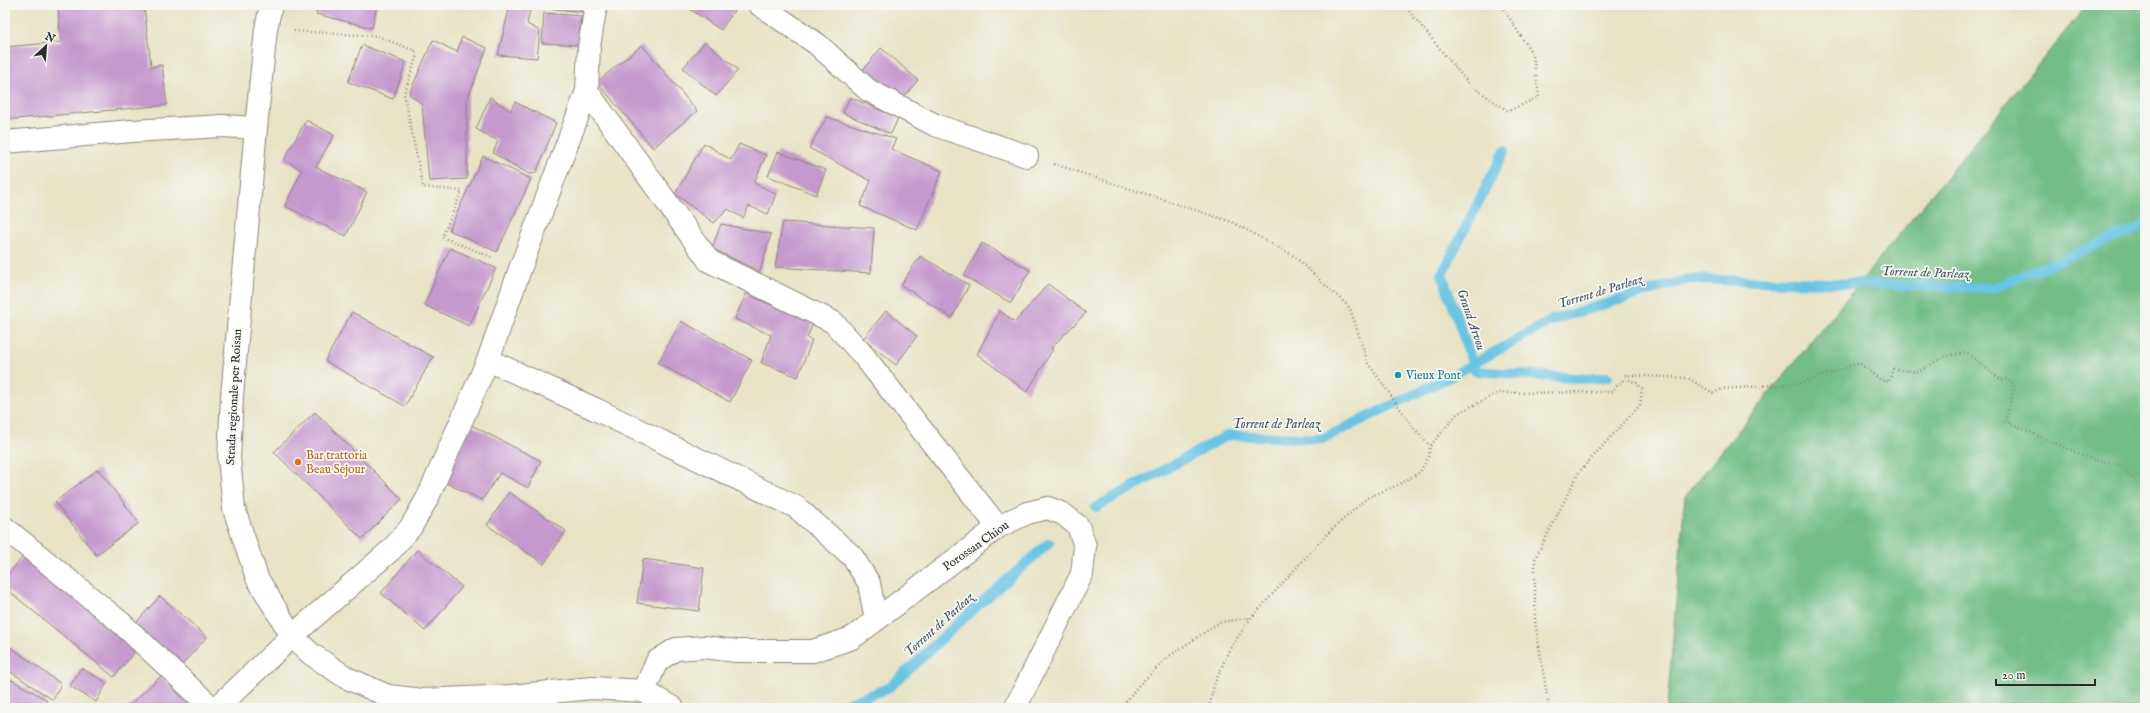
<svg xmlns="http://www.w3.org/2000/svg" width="2150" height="713" font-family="'IM FELL English',serif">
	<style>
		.forest { fill: #72be86; stroke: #4e7458 }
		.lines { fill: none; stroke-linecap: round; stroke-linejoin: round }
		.stream { stroke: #66c4e4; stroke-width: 10 }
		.building { fill: #c598ce }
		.minor-casing { stroke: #8a8778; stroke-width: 24 }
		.major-casing { stroke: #8a8778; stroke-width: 24 }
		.path { stroke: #8a8778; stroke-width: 2.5; stroke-dasharray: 1 3; stroke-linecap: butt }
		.minor { stroke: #fff; stroke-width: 22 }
		.major { stroke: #fff; stroke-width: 22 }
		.culture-dot { fill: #0f9aa8; stroke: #f6f6f2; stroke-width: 1.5 }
		.food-dot { fill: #e8710a; stroke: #f6f6f2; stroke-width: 1.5 }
		.labels { text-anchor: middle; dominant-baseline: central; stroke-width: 3.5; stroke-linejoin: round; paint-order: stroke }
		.culture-label { font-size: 12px; fill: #0d838f; stroke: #f6f6f2; text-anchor: start }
		.street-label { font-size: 12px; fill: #2b2b2b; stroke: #f6f6f2 }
		.food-label { font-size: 12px; fill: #c56008; stroke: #f6f6f2; text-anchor: start }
		.water-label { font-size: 13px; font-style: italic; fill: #3d5962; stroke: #f6f6f2 }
	</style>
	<rect width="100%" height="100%" fill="#f6f6f2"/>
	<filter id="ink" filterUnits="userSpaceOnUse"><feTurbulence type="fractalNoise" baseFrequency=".025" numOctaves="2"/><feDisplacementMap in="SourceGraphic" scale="8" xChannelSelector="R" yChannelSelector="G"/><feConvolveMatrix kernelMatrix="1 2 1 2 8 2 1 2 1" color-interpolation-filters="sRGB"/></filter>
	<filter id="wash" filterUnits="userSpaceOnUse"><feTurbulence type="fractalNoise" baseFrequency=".012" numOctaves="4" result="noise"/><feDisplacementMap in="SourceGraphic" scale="16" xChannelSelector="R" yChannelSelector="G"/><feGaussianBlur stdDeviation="0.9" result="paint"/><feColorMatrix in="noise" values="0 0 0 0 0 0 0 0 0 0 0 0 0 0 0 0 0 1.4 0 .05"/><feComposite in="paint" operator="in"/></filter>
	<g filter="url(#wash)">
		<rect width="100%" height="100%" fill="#e8e3c4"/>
		<!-- forest -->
		<path class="forest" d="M2087,5h58v703h-478l18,-212z"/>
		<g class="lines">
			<!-- stream -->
			<path class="stream" d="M1505,150l-63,124 33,97 111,8 22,-2
				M1096,507l132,-72 94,4 126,-61 104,-58 137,-41 304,9 152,-63
				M835,708l54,-20 77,-72 83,-73"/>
		</g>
		<g id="blocks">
			<!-- building -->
			<path class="building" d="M78,5h66l7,62 11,-2 5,40 -162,15v-73l56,-5 -3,-35z
				M318,5h59l-5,23 -56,-14z
				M510,5l20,4 -3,15 13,7 -3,27 -39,-3z
				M535,5h50v7l-50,-5z
				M684,5h54l-17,25z
				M544,13l37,3 -2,29 -37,-2z
				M462,37l25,11 -20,52v79l-38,2 -7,-77 -13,-10 24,-54 24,12z
				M705,42l33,28 -22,26 -33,-28z
				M362,45l44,17 -13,37 -45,-17z
				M642,45l55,66 -44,37 -56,-66z
				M881,48l37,32 -18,22 -38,-31z
				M490,97l20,14 5,-9 41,21 -20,50 -7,1 -36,-21 5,-12 -22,-12z
				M850,97l48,21 -7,16 -48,-21z
				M827,117l69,22 -5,10 51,22 -25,59 -57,-24 11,-25 -62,-33z
				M306,120l28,15 -18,32 51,25 -21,44 -61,-30 17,-36 -18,-10z
				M704,143l27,17 8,-16 27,11 -12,28 22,11 -8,20 -19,-8 -6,12 -15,-9 -14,14 -39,-29z
				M778,152l48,18 -10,25 -48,-19z
				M483,156l48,23 -34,73 -48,-22z
				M783,222l91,6 -3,45 -96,-6z
				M721,224l50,10 -11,38 -48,-24z
				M982,243l48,27 -19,33 -47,-27z
				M450,248l46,20 -27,58 -45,-21z
				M920,256l49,29 -17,33 -51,-33z
				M1048,284l38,29 -35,35 2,1 -26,43 -50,-38 23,-43 15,11z
				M746,294l67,29 -6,15 5,2 -14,37 -37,-14 10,-28 -36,-16z
				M886,311l31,25 -21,29 -33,-26z
				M352,312l81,45 -28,49 -80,-45z
				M681,321l71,39 -22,42 -72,-39z
				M315,412l87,87 -40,40 -88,-87z
				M471,425l70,36 -13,27 -28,-15 -18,27 -38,-18z
				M98,469l41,54 -43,32 -41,-53z
				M509,492l57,39 -22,33 -57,-39z
				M417,550l45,37 -37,44 -44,-38z
				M26,553l113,93 -25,31 -109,-89v-10z
				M643,559l61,9 -5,43 -62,-8z
				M160,596l47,41 -28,31 -47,-41z
				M5,643l56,41 -8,16 -48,-32z
				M81,668l26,15 -11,19 -26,-16z
				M161,676l31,32h-65z
				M8,678l39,22 -5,8h-37v-24z"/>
		</g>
	</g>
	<g filter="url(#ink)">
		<use href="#blocks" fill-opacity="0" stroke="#8a8778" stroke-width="1"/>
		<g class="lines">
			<defs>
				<path id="minor" d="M760,5l57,39 51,46 67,35 92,31
					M587,91l122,170 124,61 30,33 135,172
					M5,142l127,-11 91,-5 33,2
					M488,360l107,49 201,98 56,49 17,27 7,37 -24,18 -39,13h-77l-32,-4 -28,2 -19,12 -13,30
					M5,528l115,94 92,86
					M876,620l122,-93 29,-14 21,-5 15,6 15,12 7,20 -3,28 -67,134
					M217,708l75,-72 99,-86 20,-23 17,-30 60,-137 32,-91 67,-178 2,-44 7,-42"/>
				<path id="major" d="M271,5l-5,24 -10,99 -24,268 -3,62 5,51 23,69 35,58 19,18 36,24 41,18 35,4 87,-4 82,-8 52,3 29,17"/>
			</defs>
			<!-- minor casing -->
			<use href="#minor" class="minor-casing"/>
			<!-- major casing -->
			<use href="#major" class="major-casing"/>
			<!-- path -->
			<path class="path" d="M1404,5l65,79 39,27 31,-14 -6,-42 -32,-50
				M294,31l83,5 41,16 -14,42 19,93 39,4 -20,46 52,21
				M1054,164l178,58 62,34 56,52 18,55 45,64 17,19
				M1625,375l63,3 25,15 10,-4 79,-6 57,-20 22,17 8,2 4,-13 25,3 25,-15 23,-5 35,28 7,-1 7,7 -10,35 88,39 26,4 13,15 13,-6
				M1121,708l17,-22 30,-29 52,-35 30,-4
				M1209,708l5,-23 15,-35 22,-32 74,-82 42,-38 31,-13 22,-13 9,-16 1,-10 28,-33 40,-20 113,-1 14,-14 12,5 5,6 -2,16 -61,67 -44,87v62l14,87"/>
			<!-- minor -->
			<use href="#minor" class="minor"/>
			<!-- major -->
			<use href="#major" class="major"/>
		</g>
	</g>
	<!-- markers -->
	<circle class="culture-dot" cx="1398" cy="375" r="4"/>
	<circle class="food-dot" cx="298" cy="462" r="4"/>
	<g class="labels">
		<!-- culture labels -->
		<g class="culture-label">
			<text x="1406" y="375">Vieux Pont</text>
		</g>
		<!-- street labels -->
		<g class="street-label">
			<text transform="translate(234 397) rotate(-87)">Strada regionale per Roisan</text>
			<text transform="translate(976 546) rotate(-35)">Porossan Chiou</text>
		</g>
		<!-- food labels -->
		<g class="food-label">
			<text x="306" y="455">Bar trattoria<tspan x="306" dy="14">Beau Sejour</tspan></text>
		</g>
		<!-- water labels -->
		<g class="water-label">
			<text transform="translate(1925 273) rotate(2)">Torrent de Parleaz</text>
			<text transform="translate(1600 292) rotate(-17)">Torrent de Parleaz</text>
			<text transform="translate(1471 320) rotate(71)">Grand Arvou</text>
			<text x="1276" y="424">Torrent de Parleaz</text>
			<text transform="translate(939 625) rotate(-42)">Torrent de Parleaz</text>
		</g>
	</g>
	<!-- margin -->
	<rect width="2150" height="713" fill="none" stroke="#f6f6f2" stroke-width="20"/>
	<!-- north arrow -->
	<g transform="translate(46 46) rotate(26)" stroke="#f6f6f2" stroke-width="3" paint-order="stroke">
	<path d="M0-3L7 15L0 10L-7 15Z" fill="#2b2b2b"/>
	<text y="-6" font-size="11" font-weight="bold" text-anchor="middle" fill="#2b2b2b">N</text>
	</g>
	<!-- scale -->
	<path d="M1996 679v6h99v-6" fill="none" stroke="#2b2b2b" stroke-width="2"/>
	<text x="2002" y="679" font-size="12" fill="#2b2b2b" stroke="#f6f6f2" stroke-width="3" paint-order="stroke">20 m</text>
</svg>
